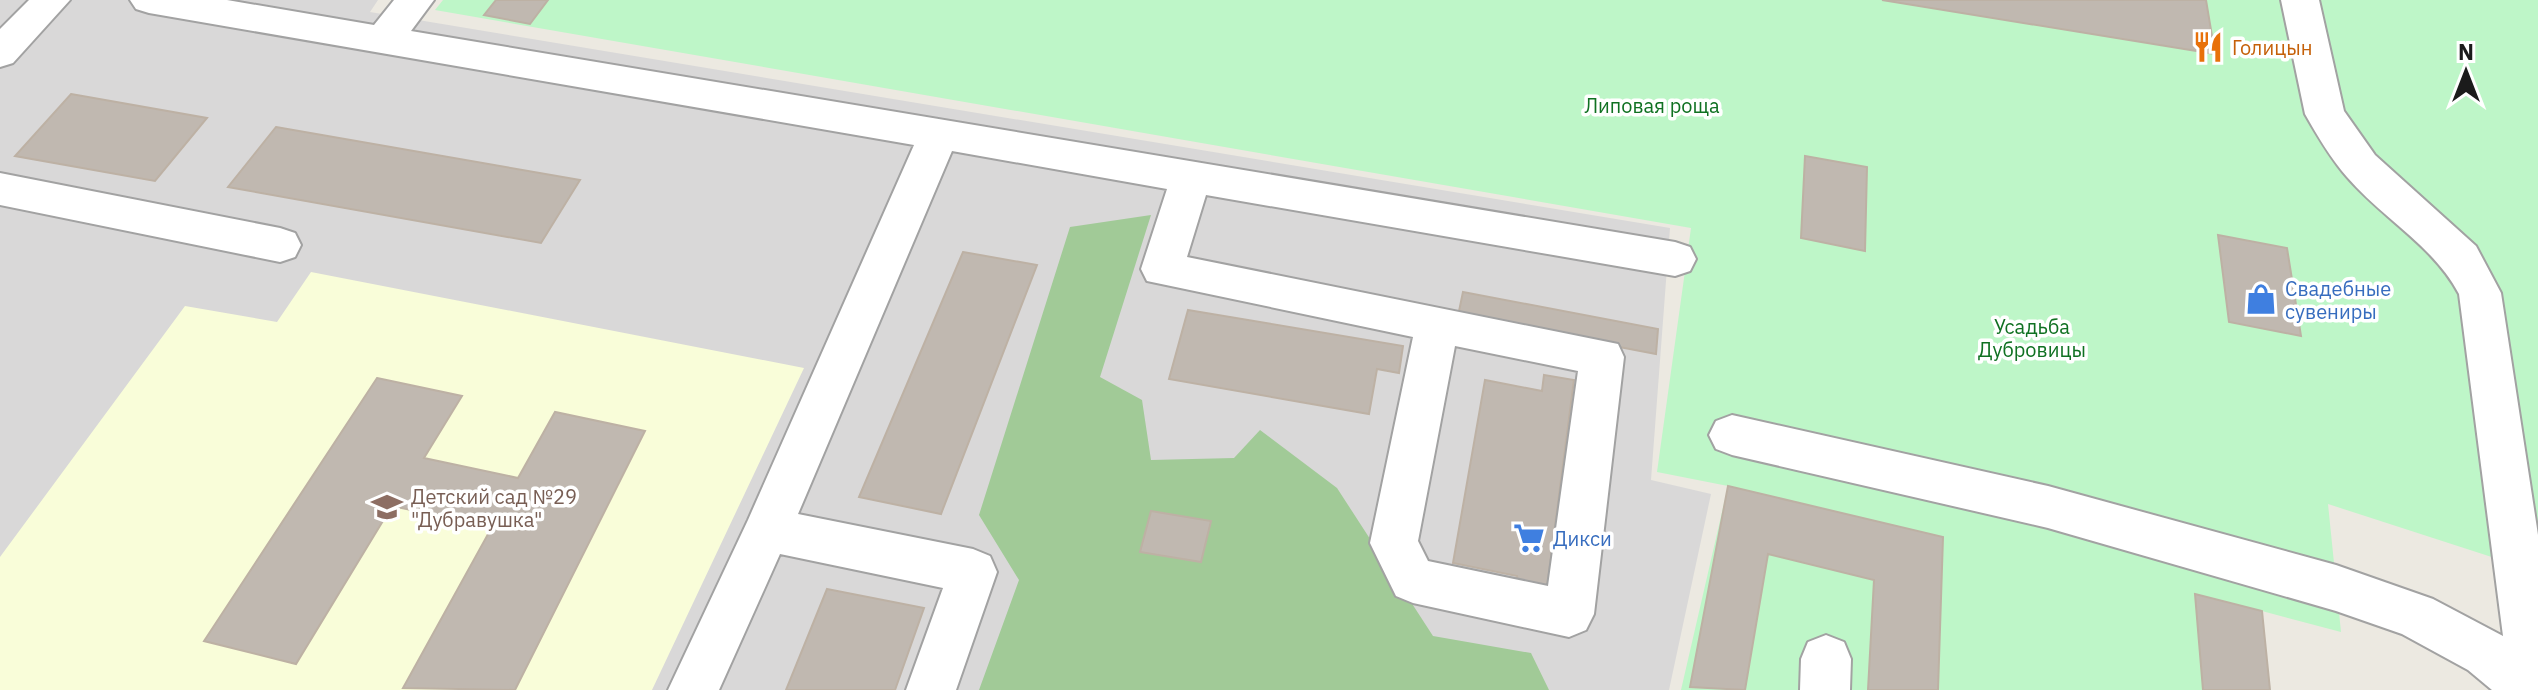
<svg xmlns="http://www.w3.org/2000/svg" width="2538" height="690" font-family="'IBM Plex Sans',sans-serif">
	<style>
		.residential { fill: #d9d8d8 }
		.education { fill: #f9fdd9 }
		.forest { fill: #a1ca97 }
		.park { fill: #bef6c8 }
		.building { fill: #c0b8b0; stroke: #bdb1a4; stroke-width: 2 }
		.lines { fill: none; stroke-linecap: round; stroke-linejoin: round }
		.minor-casing { stroke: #a2a2a2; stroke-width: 4 }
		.minor { fill: #fff; fill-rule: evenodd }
		.labels { text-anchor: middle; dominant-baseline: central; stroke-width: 7; stroke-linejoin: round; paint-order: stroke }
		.food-label { font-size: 20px; fill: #c56008; stroke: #fff; text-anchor: start }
		.park-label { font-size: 20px; fill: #107122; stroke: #fff }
		.shop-label { font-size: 20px; fill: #366cbe; stroke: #fff; text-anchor: start }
		.education-label { font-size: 20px; fill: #785e54; stroke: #fff; text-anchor: start }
	</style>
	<rect width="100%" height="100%" fill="#ece9e1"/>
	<!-- residential -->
	<path class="residential" d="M0,0h378l-8,12 1300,216 -19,252 60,14 -42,196h-1669z"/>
	<!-- education -->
	<path class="education" d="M311,272l493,96 -152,322h-652v-133l185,-251 92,16z"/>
	<!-- forest -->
	<path class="forest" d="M1151,215l-51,162 42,23 9,60 83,-2 26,-28 77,58 96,148 98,17 18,37h-570l40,-110 -40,-65 91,-288z"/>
	<!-- park -->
	<path class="park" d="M443,0h2095v572l-210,-68 13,128 -79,-21 8,79h-589l47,-204 -71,-14 34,-244 -1256,-218z"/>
	<!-- building -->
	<path class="building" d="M496,0h52l-18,24 -46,-9z
		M1882,0h324l9,54z
		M71,94l136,24 -52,63 -140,-25z
		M276,127l304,53 -39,63 -313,-56z
		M1805,156l62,11 -2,84 -64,-13z
		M2218,235l69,13 14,88 -72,-14z
		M963,252l74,13 -96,249 -82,-17z
		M1463,292l195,37 -2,25 -198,-38z
		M1188,310l215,36 -4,27 -22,-4 -8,45 -200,-35z
		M1544,375l30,5 -29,223 -31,-6 3,-21 -64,-13 32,-183 57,11z
		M377,378l85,18 -38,62 94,20 37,-66 90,19 -130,259 -112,-2 89,-161 -100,-21 -96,158 -92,-23z
		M1728,486l215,51 -5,153h-70l6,-110 -106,-26 -23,136 -55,-3z
		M1151,511l60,10 -10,41 -61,-10z
		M827,589l97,19 -29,82h-109z
		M2195,594l67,17 8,79h-67z"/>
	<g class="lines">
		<defs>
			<path id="minor" d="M29,0h41l-57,63 -13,4v-38z
				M130,0h97l147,25 20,-25h40l-23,31 1264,211 15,5 6,12 -6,12 -15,5 -469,-81 -19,62 431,87 6,13 -30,257 -8,16 -17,7 -156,-34 -17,-7 -26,-53 43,-206 -266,-56 -6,-12 26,-80 -215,-38 -154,363 175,35 17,7 7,16 -41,118h-50l37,-102 -163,-34 -61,136h-51l80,-170 166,-375 -765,-132 -13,-4zM1455,346l123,25 -30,215 -120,-25 -10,-20z
				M2281,0h38l25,111 31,44 101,91 25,47 37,242v155h-46l-24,-20 -66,-36 -66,-23 -288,-83 -316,-73 -16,-6 -7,-14 7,-14 16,-6 316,71 288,79 97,34 70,37 -44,-342c-26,-49 -77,-76 -112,-117 -16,-18 -30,-42 -42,-63z
				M0,173l280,55 15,5 6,12 -6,12 -15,5 -280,-57z
				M1826,635l18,7 7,17 -1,31h-50l1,-31 7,-17z"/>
		</defs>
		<!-- minor casing -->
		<use href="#minor" class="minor-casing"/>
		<!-- minor -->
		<use href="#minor" class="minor"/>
	</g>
	<!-- icons -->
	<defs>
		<symbol id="restaurant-bare" viewBox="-9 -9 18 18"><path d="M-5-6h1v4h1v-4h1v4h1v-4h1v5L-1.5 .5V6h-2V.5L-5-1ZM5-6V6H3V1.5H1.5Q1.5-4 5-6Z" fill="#e8710a" stroke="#fff" stroke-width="2.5" paint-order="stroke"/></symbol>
		<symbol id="shop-bare" viewBox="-9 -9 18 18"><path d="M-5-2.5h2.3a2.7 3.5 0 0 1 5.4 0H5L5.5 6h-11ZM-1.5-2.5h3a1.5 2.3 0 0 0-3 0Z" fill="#3f7fe0" stroke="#fff" stroke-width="2.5" paint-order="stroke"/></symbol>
		<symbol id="school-bare" viewBox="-9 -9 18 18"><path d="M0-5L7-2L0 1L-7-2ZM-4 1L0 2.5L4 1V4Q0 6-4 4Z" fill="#8d6e63" stroke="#fff" stroke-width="2.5" paint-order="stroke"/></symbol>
		<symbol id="supermarket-bare" viewBox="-9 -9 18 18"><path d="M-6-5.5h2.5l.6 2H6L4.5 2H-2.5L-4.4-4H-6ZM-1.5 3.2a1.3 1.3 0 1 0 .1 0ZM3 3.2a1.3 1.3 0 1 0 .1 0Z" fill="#3f7fe0" stroke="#fff" stroke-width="2.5" paint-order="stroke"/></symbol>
	</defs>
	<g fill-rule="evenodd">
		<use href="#restaurant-bare" x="2186" y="25" width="44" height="44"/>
		<use href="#shop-bare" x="2239" y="277" width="44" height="44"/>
		<use href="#school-bare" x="365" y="485" width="44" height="44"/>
		<use href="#supermarket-bare" x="1507" y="516" width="44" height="44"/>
	</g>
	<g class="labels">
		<!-- food labels -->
		<g class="food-label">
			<text x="2232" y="47">Голицын</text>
		</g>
		<!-- park labels -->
		<g class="park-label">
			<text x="1652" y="105">Липовая роща</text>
			<text x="2032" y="326">Усадьба<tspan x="2032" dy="23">Дубровицы</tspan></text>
		</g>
		<!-- shop labels -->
		<g class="shop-label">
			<text x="2285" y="288">Свадебные<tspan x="2285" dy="23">сувениры</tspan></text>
			<text x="1553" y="538">Дикси</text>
		</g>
		<!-- education labels -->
		<g class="education-label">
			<text x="411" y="496">Детский сад №29<tspan x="411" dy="23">"Дубравушка"</tspan></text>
		</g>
	</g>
	<!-- north arrow -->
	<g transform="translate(2466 72)" stroke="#ffffff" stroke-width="6" paint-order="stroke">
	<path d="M0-6L14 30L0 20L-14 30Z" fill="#1b1b1b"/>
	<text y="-12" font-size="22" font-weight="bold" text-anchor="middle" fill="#1b1b1b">N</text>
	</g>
</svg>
